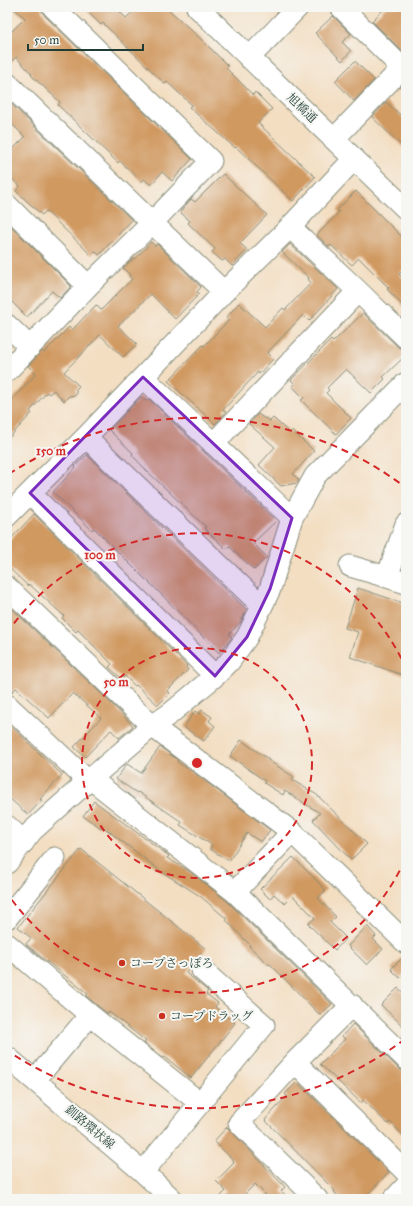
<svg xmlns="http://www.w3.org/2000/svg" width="413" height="1206" font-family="'IM FELL Great Primer','Noto Serif JP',serif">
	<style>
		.building { fill: #d09961 }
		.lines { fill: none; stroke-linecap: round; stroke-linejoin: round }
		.minor-casing { stroke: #898e7b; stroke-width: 23 }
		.minor { stroke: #fff; stroke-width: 21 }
		.marked { fill: #7b2cbf; fill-opacity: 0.2; stroke: #7b2cbf; stroke-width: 3; stroke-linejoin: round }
		.ring { fill: none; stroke: #d62828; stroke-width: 2; stroke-dasharray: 7 5 }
		.poi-dot { fill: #c8321e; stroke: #f6f6f2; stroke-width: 1.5 }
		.labels { text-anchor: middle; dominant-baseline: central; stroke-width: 4; stroke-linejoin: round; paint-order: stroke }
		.street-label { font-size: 12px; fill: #1f3d34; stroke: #f6f6f2 }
		.poi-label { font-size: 12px; fill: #1f3d34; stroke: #f6f6f2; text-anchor: start }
		.centre { fill: #d62828; stroke: #f6f6f2; stroke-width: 2 }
		.ring-label { font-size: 12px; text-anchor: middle; font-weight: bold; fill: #d62828; stroke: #f6f6f2; stroke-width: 4; stroke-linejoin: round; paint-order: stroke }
	</style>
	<rect width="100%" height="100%" fill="#f6f6f2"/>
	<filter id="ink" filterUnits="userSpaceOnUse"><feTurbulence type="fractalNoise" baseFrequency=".025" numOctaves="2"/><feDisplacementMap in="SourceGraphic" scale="8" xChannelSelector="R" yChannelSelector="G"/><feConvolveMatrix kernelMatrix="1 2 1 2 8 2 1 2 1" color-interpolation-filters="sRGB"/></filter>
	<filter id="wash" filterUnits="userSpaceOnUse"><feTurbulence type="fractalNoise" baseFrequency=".012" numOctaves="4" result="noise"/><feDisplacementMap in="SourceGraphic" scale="16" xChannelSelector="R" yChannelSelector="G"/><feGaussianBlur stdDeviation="0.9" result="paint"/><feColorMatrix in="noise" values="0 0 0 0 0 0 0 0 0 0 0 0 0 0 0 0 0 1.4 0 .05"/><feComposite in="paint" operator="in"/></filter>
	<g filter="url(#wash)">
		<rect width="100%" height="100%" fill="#f3dec2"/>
		<g id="blocks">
			<!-- building -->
			<path class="building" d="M12,7h29l1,4 3,5 147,143 -20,22 -10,-9 -11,13 -7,-6 -2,3 -22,-21 -2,2 -60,-58 2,-3 -29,-27 1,-1 -16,-17 -9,9v-30l18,-18z
				M83,7h32l11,11 12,-11h28l39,36 23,23 -2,2 27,27 2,-3 17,17 -14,14 57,54 -22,24 -57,-54 -1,1 -46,-41 3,-2 -25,-23 -2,2 -62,-61 -2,2z
				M386,7h20v45h-3l-31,-31z
				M333,16l18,18 -9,8 9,9 -9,10 -27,-28z
				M355,61l19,19 -20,21 -19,-20z
				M7,100l125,120 -33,35 -4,-4 -4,4 -45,-44 -4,4 -26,-24 4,-5 -9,-8 2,-2 -6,-6v-15l18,-18 -18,-18z
				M386,102l20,18v30l-34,-33z
				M223,174l44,41 -27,28 7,7 -15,16 -7,-7 -3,2 -10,-9 3,-3 -27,-26 2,-2 -10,-9 11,-13 4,3z
				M356,191l50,50v26l-7,7 7,7v28l-19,-20 2,-1 -30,-30 -7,7 -21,-20 -2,2 -12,-12 22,-23 -2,-2z
				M7,222l64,64 -11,12 -8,-7 -25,26 -20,-20z
				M151,242l4,4 2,-2 44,43 -4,5 2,2 -24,25 -24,-25 -33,32 19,18 -14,13 -23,-22 -36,37 15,14 -3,3v6l-7,1 -5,5 -10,-11 -5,4 -2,-2 -17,19 2,2 -25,27v-35l29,-31 -8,-8 14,-15 2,2 25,-26 3,3 24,-25 5,5 31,-31 -3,-3 1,-1 -7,-7 11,-10 1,1z
				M290,244l48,45 -29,32 -6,-6 -36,38 6,6 -14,15 -1,-2 -35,38 3,2 -11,12 -47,-43 35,-36 1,1 25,-26 -3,-2 13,-15 26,24 18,-19 2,2 26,-27 -3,-4 1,-1 -27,-26z
				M363,313l35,34 8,3v5l-23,22 2,2 -14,14 -25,-24 -19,19 2,2 -3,3 25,25 -15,16 -35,-34 3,-2 -12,-12 3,-2 -4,-4 40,-40 2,2z
				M141,397l5,4 3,-2 127,122 -23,22 14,14 -13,13 -25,-24 -3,3 -22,-21 2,-1 -58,-55 -16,-17 1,-2 -24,-23z
				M258,414l7,5 1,-1 4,3 3,-3 17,15 2,-2 22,20 -21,23 6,6 -2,3 -16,3 -22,-21 16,-18 -26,-23z
				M87,455l160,155 -7,13 -11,11 3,3 -13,16 -72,-73h-1l-52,-52 -2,2 -39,-38 23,-25 -1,-1z
				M34,514l153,152 -1,1 2,3 -21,21 3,2 -12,12 -22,-20 -1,1 -10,-10 -3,3 -13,-12 3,-3 -34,-34 -2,2 -14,-14 2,-2 -35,-32 -1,2 -21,-20v-23z
				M358,588l48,16v72l-56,-19 8,-25 -13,-4z
				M7,604l106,101 20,21 -14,12 -8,-8 -26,27 -11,-10 27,-29 -28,-25 -24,25 -33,-30 -6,6 -3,-1z
				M202,710l10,7 -3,4 6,5 -11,15 -20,-14 11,-16 4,3z
				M7,722l55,53 -22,24 2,1 -14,15 -21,-19z
				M241,740l27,19v1l26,17 -2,3 25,15 50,49 -16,16 -38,-40 7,-7 -35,-22 -2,4 -19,-12 1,-2 -35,-25z
				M160,747l18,13 -1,2 16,10 77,58 -9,12 -14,-9 -18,28 -19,-12 2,-4 -32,-20 2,-3 -44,-30 -1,1 -21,-14 11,-15 14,9z
				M94,801l75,55 -2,2 22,13 38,30 105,103 -12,11 -50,-51 -1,1 -20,-19 1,-1 -24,-25 1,-1 -27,-23 -38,-24 -60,-46 -1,2 -18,-12z
				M81,849l125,100 -13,13 -7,11 22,18 -2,3 12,9 -3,4 20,16 -44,55 -26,-21 -2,1 -19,-15 2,-2 -37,-29 -1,2 -10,-8 -12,-10 2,-2 -40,-32h-1l-21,-18 5,-6 -13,-11z
				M293,857l33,33 -8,8 18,19 -6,5 16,16 -11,12 -27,-26 7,-6 -22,-22 -8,8 -11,-10 -4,5 -10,-10z
				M367,926l9,10 -3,3 10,10 -16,16 -19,-19z
				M405,955l1,17 -6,6 -9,-9z
				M398,988l8,7v34l-25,-24z
				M353,1024l45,44 8,5v65l-16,-16 -2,2 -25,-24 -2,3 -41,-39 25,-25 -3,-3z
				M297,1082l92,90 -26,27h-22l-7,-7 1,-1 -70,-71 22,-24 -2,-2z
				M227,1127l58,60 -4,4 9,8h-20l-15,-15 -15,15h-22l8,-8 -10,-10 18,-18 -1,-1 1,-1 -20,-20z"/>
		</g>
	</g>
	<g filter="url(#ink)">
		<use href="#blocks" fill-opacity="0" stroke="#898e7b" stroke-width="1"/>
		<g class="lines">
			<defs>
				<path id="minor" d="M197,7l209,202
					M341,7l61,61 4,-4
					M249,58l49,-51
					M7,83l217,209
					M334,139l68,-71
					M7,205l81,81
					M290,227l68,64 48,47
					M7,325l23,22
					M7,371l81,-85 64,-63 59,-62 -158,-154
					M143,377l149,141
					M86,437l176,169
					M213,444l145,-153
					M30,493l185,183
					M7,516l79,-79 138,-145 66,-65 64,-68
					M406,524l-19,53 19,6
					M350,566l37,11
					M7,587l145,139 140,106 114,111
					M7,705l81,76
					M91,779l144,113 171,167
					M7,826l17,16
					M7,863l25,-32 56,-50 64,-55 19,-13 44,-37 14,-14 18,-25 15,-31 8,-17 22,-71 23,-42 91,-93
					M235,892l57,-60
					M7,918l48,-60
					M7,944l83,71
					M7,1057l136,115 29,27
					M295,1062l111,110
					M35,1080l55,-65 110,88 -57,69
					M200,1103l64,-78 -62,-55
					M317,1199l-78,-76 56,-61 57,-57
					M394,1199l12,-13"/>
			</defs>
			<!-- minor casing -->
			<use href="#minor" class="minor-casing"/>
			<!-- minor -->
			<use href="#minor" class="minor"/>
		</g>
	</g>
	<!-- marked area -->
	<path class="marked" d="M143,377l149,141 -22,71 -23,48 -32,39 -185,-183z"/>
	<!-- distance rings -->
	<g class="ring">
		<circle cx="197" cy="763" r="115"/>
		<path d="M405 860A230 230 0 0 1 7 893M7 633A230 230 0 0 1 405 666"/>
		<path d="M405 1039A345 345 0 0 1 9 1052M9 474A345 345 0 0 1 405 487"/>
	</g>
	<!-- markers -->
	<g class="poi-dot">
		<circle cx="122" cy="963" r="4"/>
		<circle cx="162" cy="1016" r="4"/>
	</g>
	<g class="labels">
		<!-- street labels -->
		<g class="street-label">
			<text transform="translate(302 108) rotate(44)">旭橋通</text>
			<text transform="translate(90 1127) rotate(40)">釧路環状線</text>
		</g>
		<!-- poi labels -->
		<g class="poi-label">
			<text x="130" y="963">コープさっぽろ</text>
			<text x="170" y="1016">コープドラッグ</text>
		</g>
	</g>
	<circle cx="197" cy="763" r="6" class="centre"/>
	<g class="ring-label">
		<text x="51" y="455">150 m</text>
		<text x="100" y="559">100 m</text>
		<text x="116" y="686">50 m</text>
	</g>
	<!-- margin -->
	<rect width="413" height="1206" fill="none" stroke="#f6f6f2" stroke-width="24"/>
	<!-- scale -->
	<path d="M28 44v6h115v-6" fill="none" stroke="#1f3d34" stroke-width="2"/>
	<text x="34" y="44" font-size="12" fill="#1f3d34" stroke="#f6f6f2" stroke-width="3" paint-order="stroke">50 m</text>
</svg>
